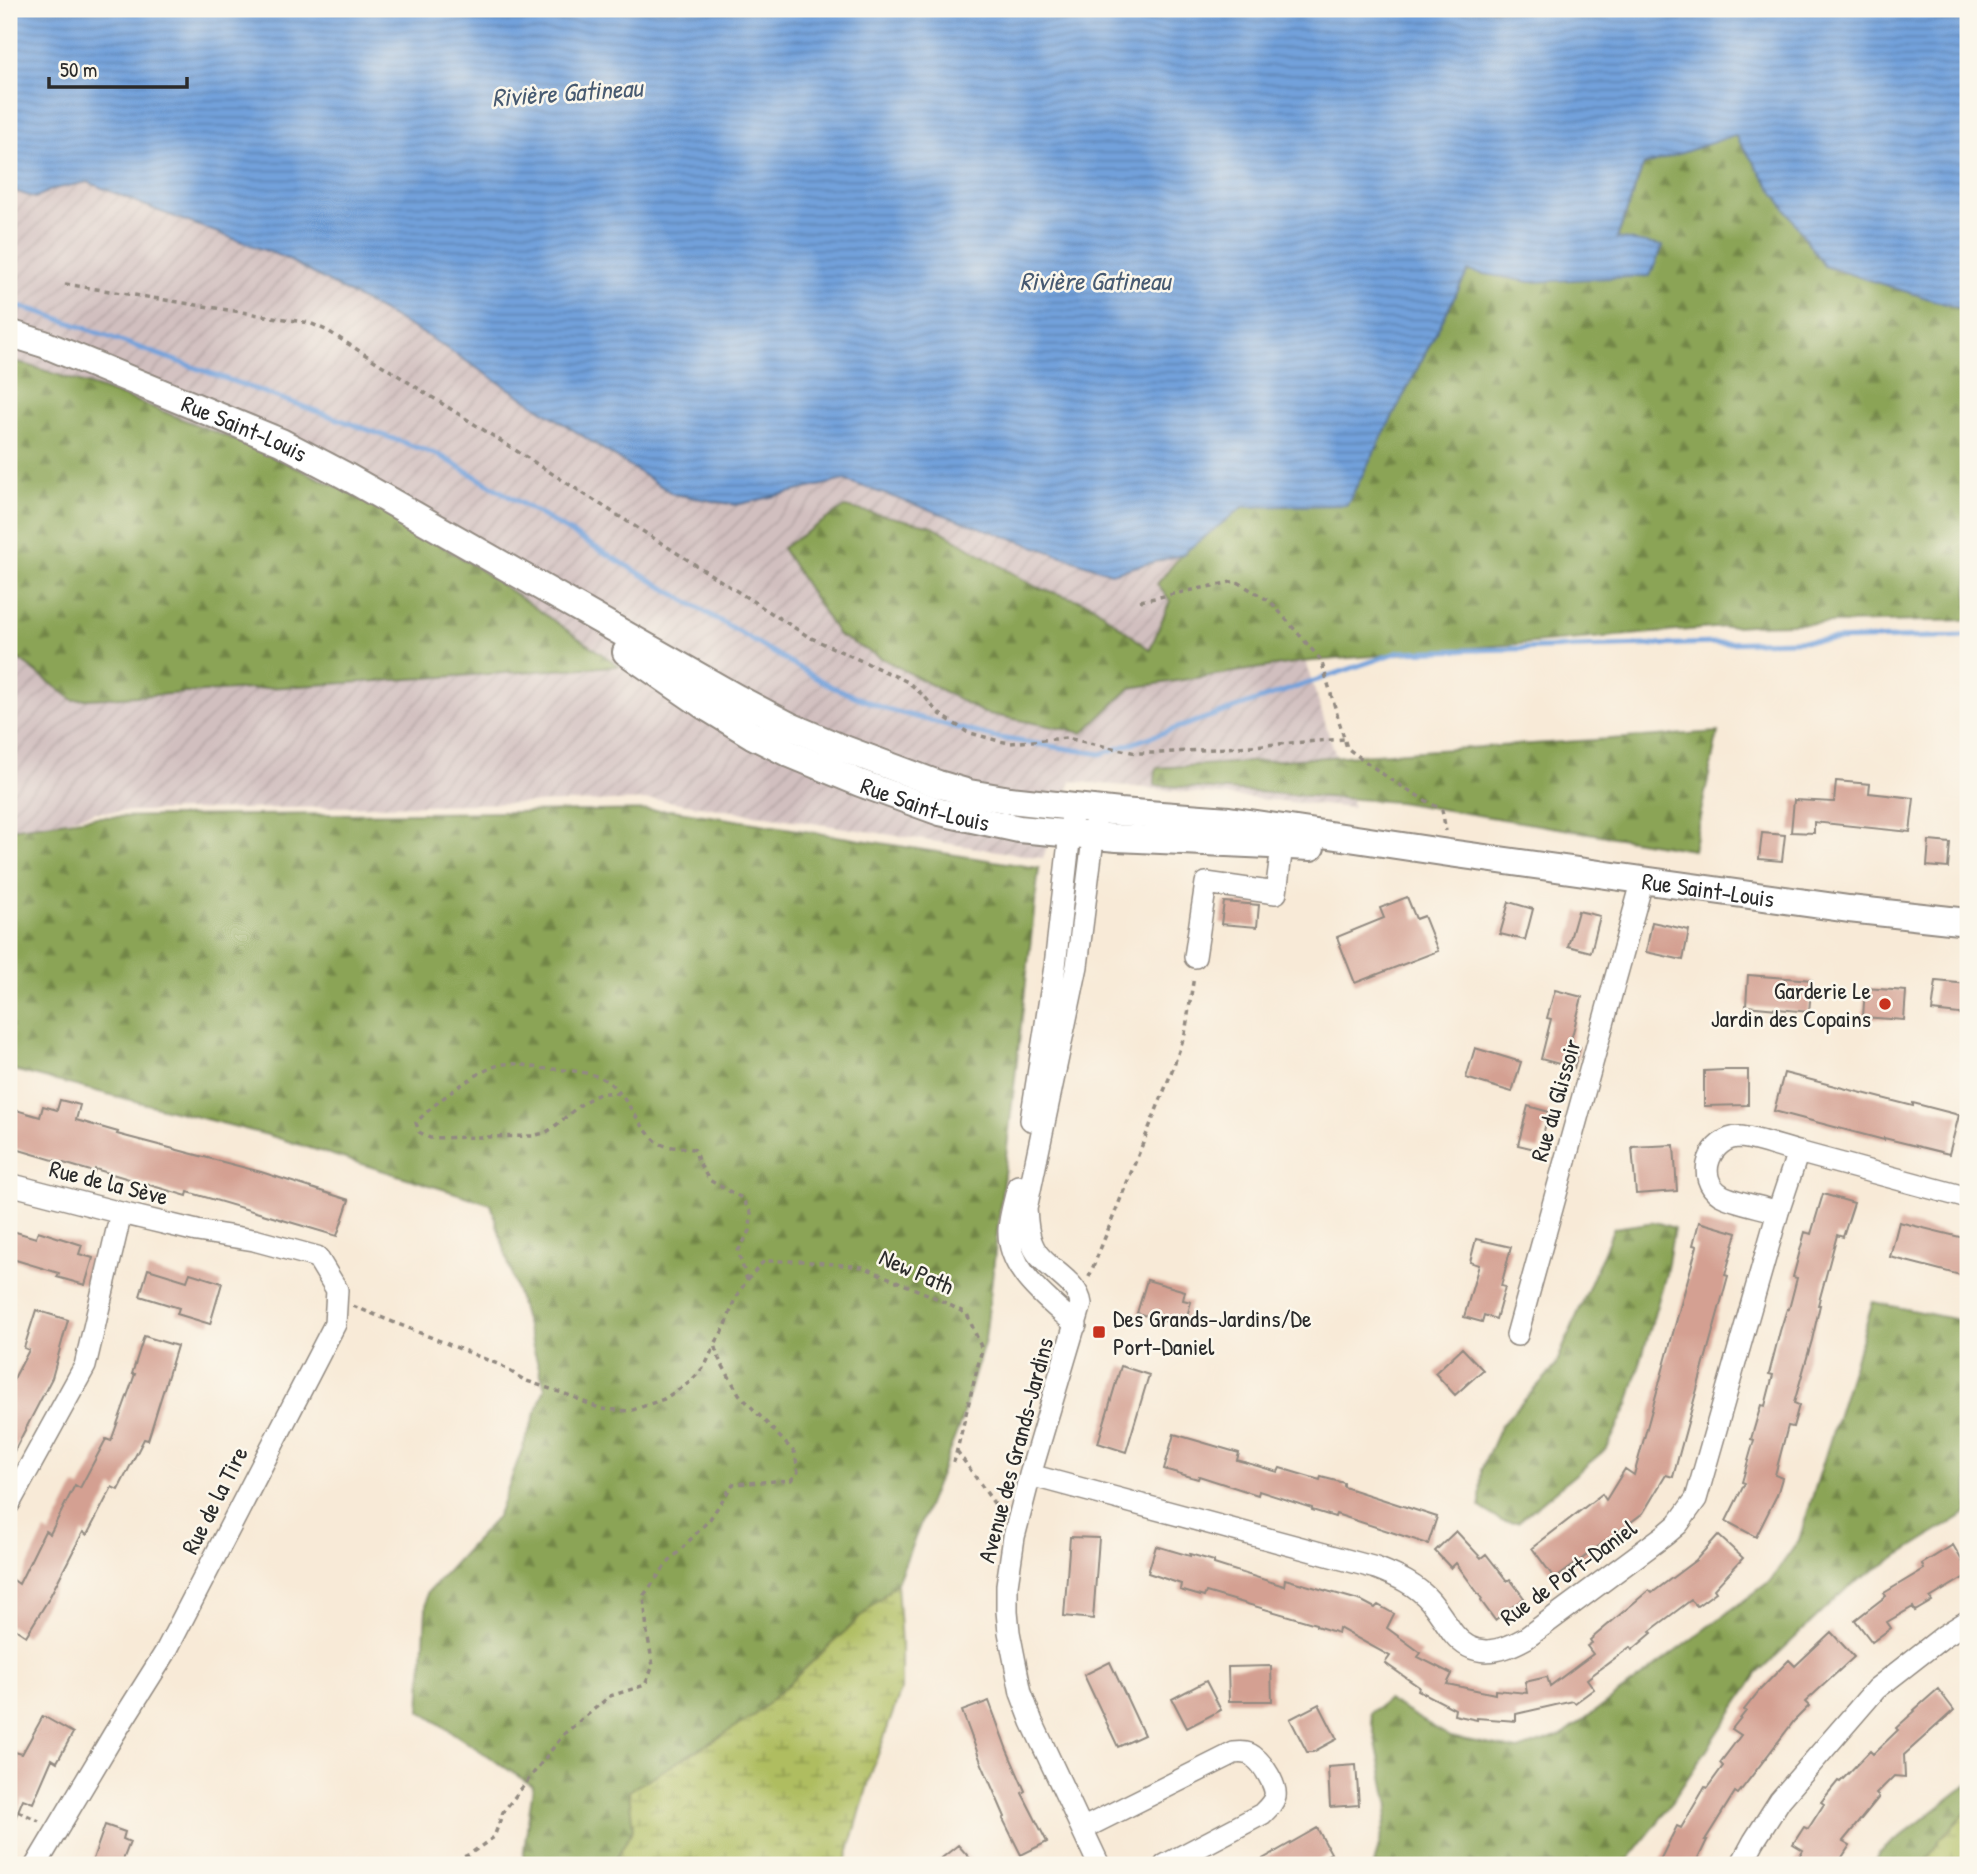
<svg xmlns="http://www.w3.org/2000/svg" width="1977" height="1874" font-family="'Patrick Hand',sans-serif">
	<style>
		.industrial { fill: url(#industrial-furrows) }
		.forest { fill: url(#forest-firs); stroke: #5b6840; stroke-width: 2 }
		.wetland { fill: url(#wetland-marsh); stroke: #6d7446; stroke-width: 2 }
		.water { fill: url(#water-rules); stroke: #4e6683; stroke-width: 2 }
		.lines { fill: none; stroke-linecap: round; stroke-linejoin: round }
		.stream { stroke: #72a1db; stroke-width: 5 }
		.building { fill: #d4a092 }
		.minor-casing { stroke: #928a81; stroke-width: 24 }
		.major-casing { stroke: #928a81; stroke-width: 30 }
		.path { stroke: #928a81; stroke-width: 3.5; stroke-dasharray: 5 5; stroke-linecap: butt }
		.minor { stroke: #fff; stroke-width: 21 }
		.major { stroke: #fff; stroke-width: 26 }
		.poi-dot { fill: #c8321e; stroke: #fbf7ec; stroke-width: 2.5 }
		.labels { text-anchor: middle; dominant-baseline: central; stroke-width: 5; stroke-linejoin: round; paint-order: stroke }
		.street-label { font-size: 24px; fill: #2b2b2b; stroke: #fbf7ec }
		.poi-label { font-size: 24px; fill: #2b2b2b; stroke: #fbf7ec; text-anchor: end }
		.water-label { font-size: 26px; font-style: italic; fill: #475a71; stroke: #fbf7ec }
	</style>
	<defs>
		<pattern id="industrial-furrows" width="10" height="10" patternUnits="userSpaceOnUse" patternTransform="scale(1.75)"><rect width="10" height="10" fill="#d1bfbf"/><path d="M-1 1l2-2M0 10L10 0M9 11l2-2" fill="none" stroke="#b4a4a4"/></pattern>
		<pattern id="forest-firs" width="22" height="20" patternUnits="userSpaceOnUse" patternTransform="scale(1.75)"><rect width="22" height="20" fill="#8ba456"/><path d="M5 1l3.5 6h-7zM16 11l3.5 6h-7z" fill="#728647"/></pattern>
		<pattern id="wetland-marsh" width="20" height="14" patternUnits="userSpaceOnUse" patternTransform="scale(1.75)"><rect width="20" height="14" fill="#afbd60"/><path d="M1 5h8M5 5V1M11 12h8M15 12V8" fill="none" stroke="#8f9a4f"/></pattern>
		<pattern id="water-rules" width="6" height="5" patternUnits="userSpaceOnUse" patternTransform="scale(1.75)"><rect width="6" height="5" fill="#72a1db"/><path d="M0 2.5h6" fill="none" stroke="#5e83b2"/></pattern>
	</defs>
	<rect width="100%" height="100%" fill="#fbf7ec"/>
	<filter id="ink" filterUnits="userSpaceOnUse"><feTurbulence type="fractalNoise" baseFrequency=".0143" numOctaves="2"/><feDisplacementMap in="SourceGraphic" scale="14" xChannelSelector="R" yChannelSelector="G"/><feConvolveMatrix kernelMatrix="1 2 1 2 8 2 1 2 1" color-interpolation-filters="sRGB"/></filter>
	<filter id="wash" filterUnits="userSpaceOnUse"><feTurbulence type="fractalNoise" baseFrequency=".00686" numOctaves="4" result="noise"/><feDisplacementMap in="SourceGraphic" scale="28" xChannelSelector="R" yChannelSelector="G"/><feGaussianBlur stdDeviation="1.57" result="paint"/><feColorMatrix in="noise" values="0 0 0 0 0 0 0 0 0 0 0 0 0 0 0 0 0 1.4 0 .05"/><feComposite in="paint" operator="in"/></filter>
	<g filter="url(#wash)">
		<rect width="100%" height="100%" fill="#f8ead7"/>
		<!-- industrial -->
		<path class="industrial" d="M9,9l987,400 194,156 114,93 49,150 -282,-27 -28,77 -383,-58 -564,12 -87,23z"/>
		<!-- forest -->
		<path class="forest" d="M1735,134l89,132 144,45v309l-219,5 -448,37 -171,26 -47,45 -99,-20 -146,-78 -56,-87 63,-41 88,19 103,61 55,17 59,46 20,-49 -13,-17 24,-29 62,-48 104,-3 121,-233 63,11 86,-43 26,-73z
			M9,359l117,38 119,47 118,55 110,66 146,101 -546,34 -57,-43 -7,-10z
			M1718,732l-25,118 -295,-48 -243,-17 1,-17z
			M672,810l367,58 -54,472 -25,84 -63,159 -143,133 -125,75 4,38 -20,36h-91l11,-79 -113,-75 7,-118 70,-76 48,-129 -54,-184 -223,-69 -259,-66v-240l87,-12z
			M1655,1222l19,6 -8,46 -38,131 -21,43 -89,74 -17,-1 -21,-14 1,-37 20,-45 54,-58 59,-139z
			M1873,1302l95,20v190l-120,75 -91,87 -96,144 -37,47h-250l15,-59 -19,-93 17,-13 64,37 67,13 45,-15 207,-154 29,-41z
			M1968,1784v27l-27,27 -17,27h-51l5,-11z"/>
		<!-- wetland -->
		<path class="wetland" d="M897,1583l4,63v44l-30,84 -26,91h-232l20,-36 -4,-38 125,-75z
			M1968,1811v54h-44l17,-27z"/>
		<!-- water -->
		<path class="water" d="M9,9h1959v302l-144,-45 -89,-131 -92,31 -26,72 46,8 -13,30 -119,6 -63,-11 -121,234 -104,2 -62,48 -70,18 -267,-93 -108,25 -63,-11 -249,-160 -141,-77 -127,-47 -68,-28 -35,7 -18,9 -26,-9z"/>
		<g class="lines">
			<!-- stream -->
			<path class="stream" d="M9,304l31,8 401,144 389,230 56,23 107,28 108,17 298,-102 569,-16"/>
		</g>
		<g id="blocks">
			<!-- building -->
			<path class="building" d="M1836,781l34,3 -1,9 45,5 -4,34 -96,-10v11l-23,-1 3,-32 40,2z
				M1762,833l23,2 -3,26 -23,-2z
				M1929,841l21,2 -2,25 -21,-2z
				M1407,897l9,22 8,-3 14,35 -83,32 -18,-46 47,-19 -4,-10z
				M1224,902l35,3 -2,22 -36,-3z
				M1509,902l24,7 -8,31 -25,-6z
				M1578,911l22,5 -9,36 -23,-6z
				M1652,922l37,8 -6,30 -37,-8z
				M1748,975l64,5 -3,32 -63,-6z
				M1936,981l32,3v31l-36,-4z
				M1865,988l41,3 -2,29 -41,-3z
				M1555,990l27,7 -12,47 10,3 -6,21 -33,-9 10,-40 -4,-1z
				M1475,1048l46,14 -9,30 -46,-14z
				M1726,1070h22v35l-44,1v-35z
				M1784,1073l129,33v-3l46,12 -10,39 -65,-16v2l-110,-29z
				M60,1100l20,5 -4,15 42,12 -1,2 144,38 88,28 -12,36 -149,-44 -1,4 -92,-27 -1,3 -85,-25v-39l31,9 3,-11 14,4z
				M1528,1106l21,6 -10,38 -21,-5z
				M1674,1145l3,46 -41,3 -4,-47z
				M1823,1194l31,9 -11,34 -6,-2 -19,70h2l-8,35 -18,63 5,2 -6,22 -5,-1 -13,49 7,3 -5,17 -21,42 -30,-16 19,-38 -3,-1 12,-42 -3,-1 10,-34 4,1 8,-31 -4,-1 11,-43 7,-22h2l8,-31 -4,-1 12,-45 6,2z
				M1699,1222l38,11 -12,42 3,1 -55,201 -7,-2 -23,38 -88,66 -23,-31 70,-54 4,6 19,-31 9,6 63,-229 -4,-1z
				M1899,1222l69,17v38l-78,-20z
				M9,1230l27,8 2,-7 44,14 -3,9 14,4 -8,27 -28,-8 2,-4 -50,-15z
				M1476,1239l35,8 -10,39 4,1 -9,32 -12,-4 -2,7 -18,-5 15,-52 -9,-3z
				M148,1269l39,12 3,-8 32,10 -12,41 -33,-10 2,-6 -39,-12z
				M1147,1280l38,11 -2,9 8,2 -7,25 -47,-14z
				M36,1310l32,10 -16,58 -43,83v-73l20,-38 -5,-2z
				M144,1336l33,10 -29,94 -4,-1 -26,51 -6,-3 -25,48 -4,-3 -35,68 -22,36 -17,-11v-48l10,7 26,-53 5,3 25,-49 5,3 26,-49 5,2 24,-67h-3z
				M1462,1348l21,22 -28,25 -20,-22z
				M1121,1366l28,9 -23,77 -28,-9z
				M1174,1434l65,19 -2,7 41,12 2,-4 40,12 1,-3 23,6v4l93,30 -9,27 -92,-30 -1,3 -23,-7v-2l-53,-17 -1,4 -59,-19 -1,3 -34,-10z
				M1456,1531l25,27 5,-4 21,27 3,-2 14,19 -29,22 -14,-19 1,-2 -26,-36 -5,5 -16,-17z
				M1718,1535l25,23 -29,31 2,3 -19,14 -6,-6 -41,31 2,2 -20,17 -2,-3 -43,32 7,10 -19,14 -2,-2 -57,13v7l-39,-3v2l-23,-5 1,-6 -37,-19 1,-3 -34,-24 5,-7 -51,-28 -1,5 -22,-7v-2l-110,-32 -2,5 -24,-7 1,-6 -33,-11 8,-27 34,10v-2l24,7v3l70,22 1,-7 77,22 13,7 3,-3 16,9 -7,14 34,25 -3,4 34,17 -5,10 48,10v-4l32,3 -2,-11 22,-5 3,9 43,-32 -6,-8 5,-3 -2,-3 59,-50 3,3 44,-33z
				M1070,1537l29,1 -6,81 -29,-3z
				M1953,1545l15,26v4l-38,23 2,3 -17,10 -2,-4 -26,15 4,6 -19,14 -17,-22 31,-24 -2,-3 40,-24 -2,-5z
				M1831,1632l23,25 -49,45 4,4 -15,15 -56,73 -3,-2 -30,48h2l-12,25h-24l-11,-5 17,-34 4,2 24,-41 2,1 16,-22 -3,-3 21,-28 -9,-6 14,-18 -2,-1 15,-19 30,-31 6,6z
				M1110,1662l34,73 -26,12 -34,-72z
				M1271,1666l1,35h-43l-1,-34z
				M1206,1681l15,29 -34,18 -15,-29z
				M1938,1689l16,21 -50,45 1,22 -11,-1 -18,18 3,3 -36,44 7,4 -13,20h-43l9,-15 -10,-6 11,-17 4,2 16,-25 -3,-2 17,-21 2,1 30,-31 3,3 25,-24 -2,-2 19,-17 -1,-1z
				M989,1701l18,49 18,41 -3,2 25,49 -26,13 -18,-36 2,-2 -24,-55 -19,-51z
				M1319,1704l18,35 -24,13h-6l-17,-33z
				M43,1716l30,17 -16,29 -5,-3 -19,44 -10,-4 -14,34v-65l6,-16 7,2z
				M1356,1765l3,40 -29,2 -2,-40z
				M105,1825l20,7 -2,7 7,3 -9,23h-21l-8,-3z
				M1317,1828l14,25 -21,12h-58z
				M958,1845l18,20h-43z"/>
		</g>
	</g>
	<g filter="url(#ink)">
		<use href="#blocks" fill-opacity="0" stroke="#928a81" stroke-width="2"/>
		<g class="lines">
			<defs>
				<path id="minor" d="M1095,823l-18,143 -51,243c1,15 2,31 11,44 12,17 41,29 44,51l-51,171 -16,62 -7,48v26l2,21 12,61 11,29 67,143
					M1195,957l11,-74 70,10 6,-47
					M1031,1120l24,-154 18,-160
					M9,1184l112,29 76,18 57,9 63,17 20,33 -2,34 -170,329 -51,81 -78,131
					M1018,1186c-3,14 -8,29 -9,43 -2,42 39,70 67,96
					M1778,1212c-15,-5 -45,-10 -57,-17 -27,-17 -11,-58 19,-58 15,1 42,11 58,15
					M1517,1335l126,-456
					M1030,1475l346,93c21,8 41,17 55,34 8,10 15,21 22,31 21,27 48,19 73,5l139,-103 13,-11 18,-25 82,-287 20,-60 170,46
					M9,1504l76,-138 36,-153
					M1082,1829l152,-76c8,-1 15,-1 21,5 8,6 22,28 20,38 -2,8 -8,13 -13,18l-97,51
					M1741,1865l13,-24 26,-41 96,-111 68,-53 24,-15"/>
				<g id="major">
					<path id="s1" d="M9,333l35,11 237,98 63,33 393,223 53,28 49,21 99,37 31,9 41,7 110,12 109,8 220,33 400,56 119,13"/>
					<path id="s2" d="M626,652l77,53 49,30 38,19 70,29 80,29 79,17 98,9 194,9"/>
				</g>
			</defs>
			<!-- minor casing -->
			<use href="#minor" class="minor-casing"/>
			<!-- major casing -->
			<use href="#major" class="major-casing"/>
			<!-- path -->
			<path class="path" d="M65,284l245,39 18,8 481,306 99,45 17,15 12,15 30,20 32,9 11,2 56,-5 70,15h24l184,-14
				M1140,601l96,-20 35,21 50,58 26,88 44,32 51,30 4,21
				M1089,1277l81,-201 15,-42 9,-58
				M747,1280l17,-19h38l61,6 69,29 35,18 15,35 -28,113
				M353,1306l147,59 24,15 44,15 33,14 29,2 34,-12 26,-17 15,-16 9,-20
				M957,1451l39,55
				M9,1807l30,14
				M446,1865l24,-11 24,-17 9,-25 61,-78 46,-38 35,-11 8,-19 -6,-34 -3,-37 22,-30 44,-46 23,-35 58,-4 7,-8 -3,-19 -56,-59 -20,-35 -4,-15 11,-19 8,-24 13,-21 -9,-29 12,-20 1,-18 -9,-15 -33,-18 -11,-19 -3,-11c-11,-5 -24,0 -36,-7 -18,-12 -30,-43 -47,-58 -14,-13 -42,-15 -61,-16 -16,0 -31,-7 -47,-5 -23,3 -73,41 -88,59l3,9 11,6 103,-2c5,-2 11,-2 15,-5 22,-14 43,-45 71,-37"/>
			<!-- minor -->
			<use href="#minor" class="minor"/>
			<!-- major -->
			<use href="#major" class="major"/>
		</g>
	</g>
	<!-- markers -->
	<g class="poi-dot">
		<circle cx="1885" cy="1004" r="7"/>
		<rect x="1092" y="1325" width="14" height="14" rx="3.5"/>
	</g>
	<g class="labels">
		<!-- street labels -->
		<g class="street-label">
			<text stroke="none"><textPath href="#s1" startOffset="254">Rue Saint-Louis</textPath></text>
			<text stroke="none"><textPath href="#s2" startOffset="338">Rue Saint-Louis</textPath></text>
			<text stroke="none"><textPath href="#s1" startOffset="1813">Rue Saint-Louis</textPath></text>
			<text transform="translate(1555 1100) rotate(-74)">Rue du Glissoir</text>
			<text transform="translate(109 1182) rotate(14)">Rue de la Sève</text>
			<text transform="translate(917 1271) rotate(24)">New Path</text>
			<text transform="translate(1015 1450) rotate(-75)">Avenue des Grands-Jardins</text>
			<text transform="translate(214 1500) rotate(-63)">Rue de la Tire</text>
			<text transform="translate(1568 1572) rotate(-36)">Rue de Port-Daniel</text>
		</g>
		<!-- poi labels -->
		<g class="poi-label">
			<text x="1871" y="990">Garderie Le<tspan x="1871" dy="28">Jardin des Copains</tspan></text>
			<text x="1113" y="1318" text-anchor="start">Des Grands-Jardins/De<tspan x="1113" dy="28">Port-Daniel</tspan></text>
		</g>
		<!-- water labels -->
		<g class="water-label">
			<text transform="translate(567 92) rotate(-4)">Rivière Gatineau</text>
			<text x="1095" y="280">Rivière Gatineau</text>
		</g>
	</g>
	<!-- margin -->
	<rect width="1977" height="1874" fill="none" stroke="#fbf7ec" stroke-width="35"/>
	<!-- scale -->
	<path d="M49 77v10h138v-10" fill="none" stroke="#2b2b2b" stroke-width="3.5"/>
	<text x="60" y="77" font-size="21" fill="#2b2b2b" stroke="#fbf7ec" stroke-width="5" paint-order="stroke">50 m</text>
</svg>
